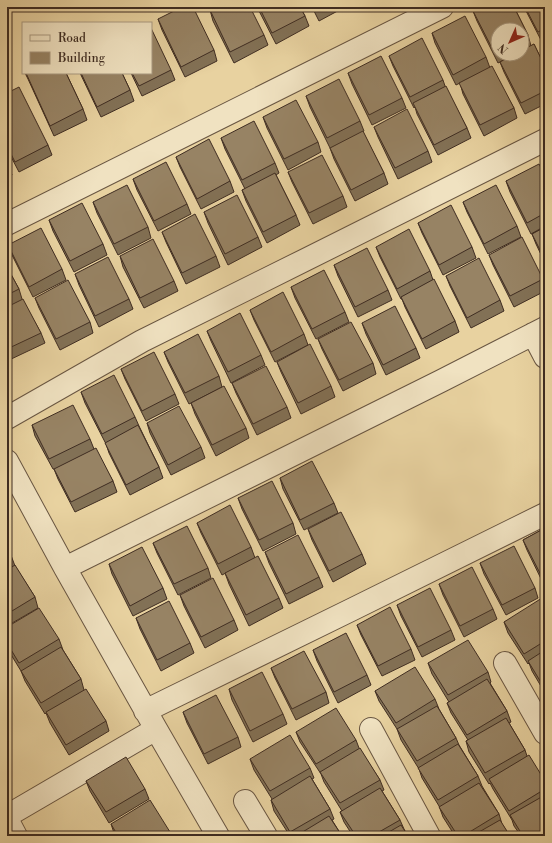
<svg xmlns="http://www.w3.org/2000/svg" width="552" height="843" font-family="'Libre Bodoni',serif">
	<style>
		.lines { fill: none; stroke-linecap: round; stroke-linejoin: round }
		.minor-casing { stroke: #695642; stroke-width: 24 }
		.minor { stroke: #f0e2c1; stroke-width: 22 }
		.wall { fill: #827156; stroke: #3f2d22; fill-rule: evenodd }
		.building { fill: #978364; stroke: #3f2d22 }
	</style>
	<rect width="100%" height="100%" fill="#e8d2a0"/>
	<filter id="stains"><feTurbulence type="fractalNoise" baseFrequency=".005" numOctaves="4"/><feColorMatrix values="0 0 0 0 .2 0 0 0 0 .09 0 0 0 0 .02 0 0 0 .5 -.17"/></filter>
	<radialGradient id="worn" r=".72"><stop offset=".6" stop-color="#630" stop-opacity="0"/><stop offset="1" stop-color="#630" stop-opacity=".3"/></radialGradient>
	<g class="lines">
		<defs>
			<path id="minor" d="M7,224l435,-217
				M533,334l12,23
				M7,418l135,-77 163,-81 240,-120
				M7,461l58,107 91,161 62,107
				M65,568l376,-187 104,-53
				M505,663l40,70
				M145,711l208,-102 192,-95
				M371,729l58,107
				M245,801l21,35
				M7,816l149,-87
				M7,819l9,17"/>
		</defs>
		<!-- minor casing -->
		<use href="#minor" class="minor-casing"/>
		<!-- minor -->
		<use href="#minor" class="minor"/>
	</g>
	<!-- wall -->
	<path class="wall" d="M257,7h43l5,9 4,10 -33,18z
		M312,7h33l-26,14z
		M481,7h33l14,28 3,11 3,-2 11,23v37l-20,10 -21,-42 -4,-10 14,-7 -16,8 -21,-42 -4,-10zM498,30h24v24h-24z
		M524,7h21v33l-3,2z
		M210,10l54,25 4,10 -34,18 -21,-42z
		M158,19l56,31 3,11 -32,16 -23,-47z
		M432,33l54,24 4,11 24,40 3,10 -33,18 -21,-42 -3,-11 -4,2 -21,-42z
		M389,56l54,24 2,6 22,42 4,10 -33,17 -21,-41 -2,-7 -1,1 -21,-42z
		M171,70l4,10 -33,16 -11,-23h20z
		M25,73h41l17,36 4,11 -33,16 -26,-57z
		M80,73h42l8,17 4,11 -33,16z
		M348,73l54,25 4,10 -34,17 -20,-41z
		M7,93l41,52 4,10 -33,17 -12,-23z
		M306,96l54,25 4,10 -1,1 21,41 4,11 -33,17 -21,-42 -4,-11 -20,-41z
		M263,117l55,25 3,10 -33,18 -21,-42z
		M374,127l54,24 4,11 -34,17 -20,-42z
		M221,138l54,25 4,10 -3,2 20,40 4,10 -33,18 -21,-42 -4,-11 3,-1 -20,-40z
		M176,157l54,24 4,11 -33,17 -21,-42z
		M7,161l5,14 -5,2z
		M288,172l55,24 4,11 -34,17 -21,-42z
		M545,175v51l-14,8 -21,-42 -4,-11z
		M133,179l54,25 4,10 -33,17 -21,-41z
		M93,202l55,25 3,11 -33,17 -21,-42z
		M463,202l54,24 4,11 -33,17 -21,-42z
		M204,212l54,25 4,10 -34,18 -20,-42z
		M49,220l54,24 4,11 -33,17 -21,-41z
		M418,223l54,24 4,11 -33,17 -21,-42z
		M545,227v36l-9,-19 -4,-10z
		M162,232l54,24 4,11 -34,17 -20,-42z
		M8,245l54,24 4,11 -33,17 -21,-42z
		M376,247l54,24 3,9 22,41 4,11 -33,17 -21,-42 -3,-8h-1l-21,-42z
		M489,255l54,24 2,5v7l-31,16 -21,-42z
		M120,256l54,25 4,10 -34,17 -21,-41z
		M334,265l54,25 4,10 -34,17 -20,-41z
		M7,267l12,22 3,10 19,34 4,10 -38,18z
		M75,274l54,25 4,10 -34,18 -20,-42z
		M446,276l54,24 4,11 -33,17 -21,-42z
		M291,287l54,25 4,10 -33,17 -21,-41z
		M35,298l55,24 3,11 -33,17 -21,-42z
		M250,310l54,24 4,11 -33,17 -21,-42z
		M362,323l54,25 4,10 -34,17 -20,-41z
		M207,331l54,24 4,10 -34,18 -20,-42z
		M318,339l55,24 3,11 -33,17 -21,-42z
		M164,352l55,24 3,11 -33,17 -21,-42z
		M277,362l54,24 4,11 -34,17 -20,-42z
		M121,369l54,25 4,10 -33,17 -21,-42z
		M232,383l55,24 4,11 -34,17 -21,-42z
		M81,392l54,25 4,9 20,41 4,11 -33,17 -21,-42 -3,-9 -21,-41z
		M191,403l55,25 3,10 -33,18 -21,-42z
		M147,423l54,24 4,11 -34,17 -21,-42z
		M32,425l58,14 4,10 19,32 4,11 -42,20 -17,-33 -4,-10h-1l-18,-33z
		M280,478l54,25 4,10 -34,17 -21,-41z
		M238,498l55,25 3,11 -33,17 -21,-42z
		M197,523l54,24 4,11 -33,17 -21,-42z
		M545,528v59l-18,-37 -4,-10z
		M308,529l54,25 4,10 -33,18 -21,-42z
		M153,543l55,25 3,10 -33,17 -21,-42z
		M7,550l5,8 3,8 20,31 3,11 -31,18z
		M265,552l54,25 4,10 -34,17 -20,-41z
		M480,563l55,25 3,10 -32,17 -22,-41z
		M109,564l54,24 4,11 -34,17 -21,-42z
		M225,573l54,25 4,10 -34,18 -20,-42z
		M439,584l54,25 4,10 -33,18 -21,-42z
		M180,595l54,25 4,10 -33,18 -21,-42z
		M545,604v89l-13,-22 -3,-8 -1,1 -20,-31 -4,-11z
		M397,605l54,25 4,10 -33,17 -21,-41z
		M136,618l54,25 4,10 -33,18 -21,-42z
		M357,625l54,24 4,11 -33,16 -21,-41z
		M7,627l52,12 4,11 18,29 3,11 22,31 3,10 -40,24 -19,-32 -4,-10 -1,1 -20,-33 -4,-10 -14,-23z
		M313,650l54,25 4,10 -33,18 -21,-42z
		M428,663l60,9 3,10 -1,1 17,28 4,11 -2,1 16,27 2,6 18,25v55h-24l-7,-10 -2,-6 -19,-31 -3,-6 -1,1 -20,-32 -3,-11 2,-1 -17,-27 -4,-10 2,-1 -17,-28z
		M271,668l55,24 3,11 -33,17 -21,-42z
		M229,689l54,25 4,10 -34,18 -21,-42z
		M375,691l60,8 4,10 17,29 3,7 19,31 4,10 17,28 3,10 8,12h-55l-12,-19 -4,-11 -17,-28 -3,-9 -18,-29 -4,-11 -18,-28z
		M183,712l55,25 3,10 -33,17 -21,-41z
		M296,732l60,8 3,8 21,32 4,10 -2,1 18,29 4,9 4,7h-55l-9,-14 -4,-10 2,-1 -18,-29 -3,-8 -21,-32z
		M250,759l60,9 4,10 -2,1 18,30 4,10 -2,1 10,16h-52l-16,-25 -3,-11 1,-1 -18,-29z
		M86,781l59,8 4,10 -40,24 -19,-32z
		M111,824l59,8 1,4h-56z"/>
	<!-- building -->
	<path class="building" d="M182,7h11l21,43 -33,17 -23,-48z
		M216,7h34l14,28 -34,17 -20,-42z
		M259,7h41l5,9 -33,17z
		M314,7h8l-7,3z
		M481,7h33l14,28 -6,3v-8h-24v20l-4,2 -21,-41z
		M525,7h20v21l-7,4z
		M465,16l21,41 -33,18 -21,-42z
		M151,28l20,42 -32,16 -7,-13h19z
		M422,38l21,42 -33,17 -21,-41z
		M545,42v6l-2,-4z
		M534,44l11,23v24l-24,12 -21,-41 15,-8h7v-4z
		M381,56l21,42 -33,17 -21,-42z
		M492,66l22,42 -34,17 -21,-42z
		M26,73h40l17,36 -33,17z
		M81,73h41l8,17 -33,17z
		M339,79l21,42 -33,17 -21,-42z
		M446,86l21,42 -33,17 -21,-42z
		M19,87l29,58 -33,17 -8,-16v-53z
		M296,100l22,42 -34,17 -21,-42z
		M407,109l21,42 -33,17 -21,-41z
		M254,121l21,42 -33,17 -21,-42z
		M363,131l21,42 -33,17 -21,-42z
		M209,139l21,42 -33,18 -21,-42z
		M322,155l21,41 -34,17 -21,-41z
		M166,162l21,42 -33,17 -21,-42z
		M539,164l6,11v38l-18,10 -21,-42z
		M275,173l21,42 -33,17 -21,-42z
		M127,185l21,42 -34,17 -21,-42z
		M496,185l21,41 -33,18 -21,-42z
		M237,195l21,42 -33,17 -21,-42z
		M82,203l21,41 -33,17 -21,-41z
		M451,205l21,42 -33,18 -21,-42z
		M195,214l21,42 -34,17 -20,-41z
		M545,227v33l-13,-26z
		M41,228l21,41 -33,18 -21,-42z
		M409,229l21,42 -33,18 -21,-42z
		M522,237l21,42 -33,17 -21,-41z
		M153,239l21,42 -34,17 -20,-42z
		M367,248l21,42 -33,17 -21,-42z
		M108,257l21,42 -34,17 -20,-42z
		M479,258l21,42 -33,18 -21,-42z
		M7,267l12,22 -12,6z
		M324,270l21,42 -33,17 -21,-42z
		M434,279l21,42 -33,18 -21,-42z
		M68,280l22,42 -34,17 -21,-41z
		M283,292l21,42 -33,18 -21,-42z
		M23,299l18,34 -34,16v-42z
		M395,306l21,42 -33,17 -21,-42z
		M240,313l21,42 -33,17 -21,-41z
		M351,322l22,41 -34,17 -21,-41z
		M198,334l21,42 -34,17 -21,-41z
		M310,344l21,42 -33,17 -21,-41z
		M154,352l21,42 -33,17 -21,-42z
		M266,366l21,41 -34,17 -21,-41z
		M114,375l21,42 -33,17 -21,-42z
		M224,386l22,42 -34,17 -21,-42z
		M73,405l17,34 -41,20 -17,-34z
		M179,406l22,41 -33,18 -21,-42z
		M138,425l21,42 -33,18 -21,-42z
		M96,448l17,33 -42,21 -17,-33z
		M312,461l22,42 -34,17 -20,-42z
		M272,481l21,42 -34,17 -21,-42z
		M230,505l21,42 -33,17 -21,-41z
		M341,512l21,42 -33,17 -21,-42z
		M187,526l21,42 -34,16 -21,-41z
		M545,528v53h-1l-21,-41z
		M298,535l21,42 -33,17 -21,-42z
		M514,546l21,42 -33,17 -22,-42z
		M142,547l21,41 -33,18 -21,-42z
		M7,550l5,8 -5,3z
		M258,556l21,42 -33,17 -21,-42z
		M15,565l20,32 -28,17v-44z
		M472,567l21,42 -33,17 -21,-42z
		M213,578l21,42 -33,17 -21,-42z
		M430,588l21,42 -33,17 -21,-42z
		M542,598l3,6v37l-21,13 -20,-32z
		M169,601l21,42 -33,17 -21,-42z
		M390,607l21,42 -33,17 -21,-41z
		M39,608l20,31 -40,24 -12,-20v-16z
		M346,633l21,42 -33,17 -21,-42z
		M468,640l20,32 -40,23 -20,-32z
		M61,647l20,32 -40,24 -20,-32z
		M545,650v39l-17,-28z
		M304,651l22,41 -34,17 -21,-41z
		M415,667l20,32 -39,24 -21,-32z
		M262,672l21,42 -33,17 -21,-42z
		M487,679l20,32 -40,24 -20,-32z
		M86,689l20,32 -40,24 -20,-33z
		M216,695l22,42 -34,17 -21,-42z
		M437,706l19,32 -39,23 -20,-32z
		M336,708l20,32 -40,24 -20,-32z
		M506,718l19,32 -40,23 -19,-32z
		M290,735l20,33 -40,23 -20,-32z
		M458,744l20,32 -40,24 -20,-32z
		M360,748l20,32 -40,23 -20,-31z
		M529,755l16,26v8l-36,22 -20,-32z
		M126,757l19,32 -39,23 -20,-31z
		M310,776l20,33 -40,23 -19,-32z
		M479,783l20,31 -36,22h-5l-19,-29z
		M380,788l20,32 -28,16h-16l-16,-24z
		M545,795v41h-22l-13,-21z
		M150,800l20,32 -6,4h-46l-7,-12z
		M329,816l13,20h-46z
		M500,820l10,16h-38z
		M401,825l7,11h-26z"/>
	<!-- margin -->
	<rect width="552" height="843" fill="none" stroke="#e8d2a0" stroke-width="24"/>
	<rect x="8" y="8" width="536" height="827" fill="none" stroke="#3f2d22" stroke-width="2"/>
	<rect x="12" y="12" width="528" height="819" fill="none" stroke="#3f2d22"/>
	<!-- legend -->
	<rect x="22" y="22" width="130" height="52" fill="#f0e2c1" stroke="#a99a81"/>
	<rect x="30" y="35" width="20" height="6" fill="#f0e2c1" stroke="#a99a81"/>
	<text x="58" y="42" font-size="12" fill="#3f2d22">Road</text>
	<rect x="30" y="52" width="20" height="12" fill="#978364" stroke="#a99a81"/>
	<text x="58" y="62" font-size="12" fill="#3f2d22">Building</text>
	<!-- north arrow -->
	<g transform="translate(510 42) rotate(225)"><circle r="19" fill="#f0e2c1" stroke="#a99a81"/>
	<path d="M0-3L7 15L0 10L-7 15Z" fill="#8f2418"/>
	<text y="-6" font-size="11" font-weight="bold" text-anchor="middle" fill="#3f2d22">N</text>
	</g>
	<rect width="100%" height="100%" filter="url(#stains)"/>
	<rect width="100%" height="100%" fill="url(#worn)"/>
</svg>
